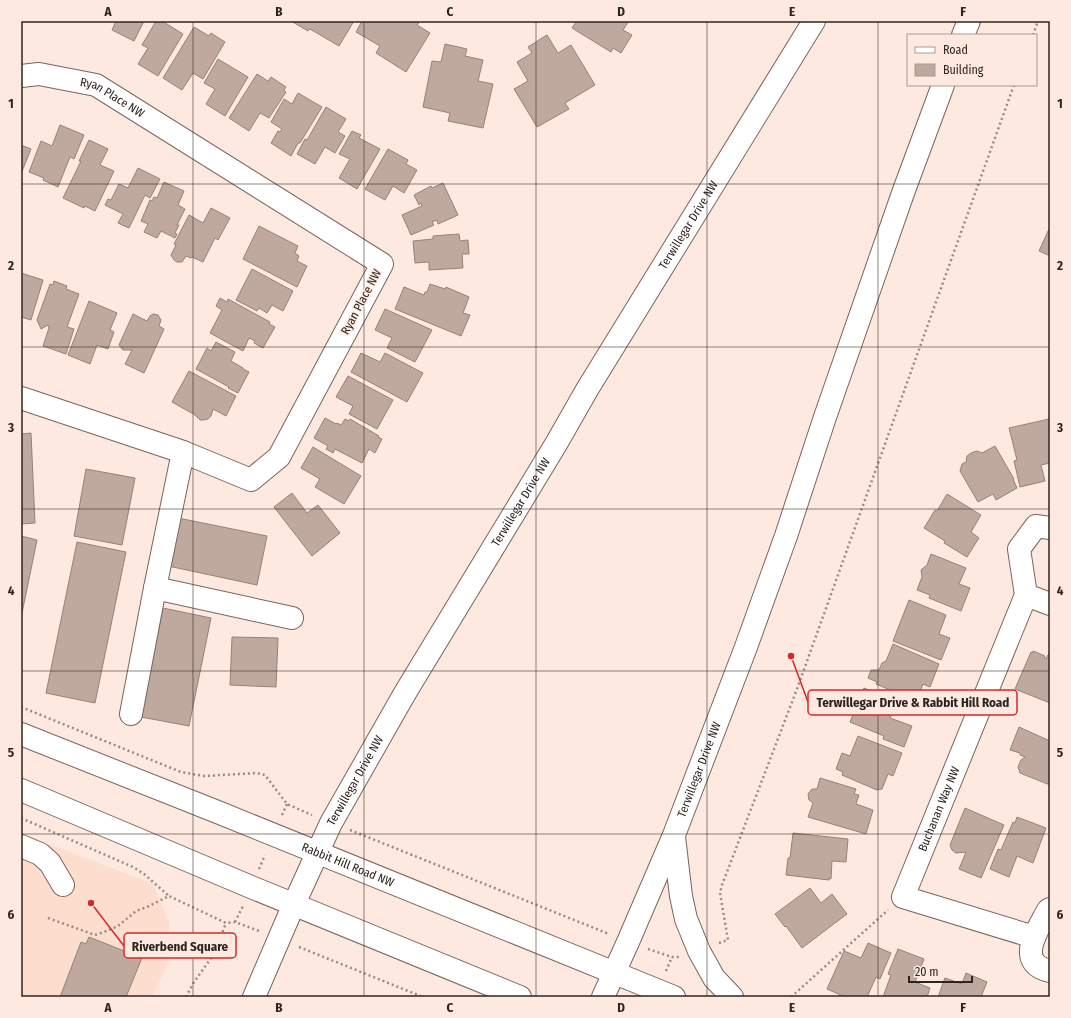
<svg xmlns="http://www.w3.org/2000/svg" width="1071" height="1018" font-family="'Fira Sans Condensed',sans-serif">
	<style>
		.built { fill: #fddece }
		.building { fill: #bfa89d; stroke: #978177 }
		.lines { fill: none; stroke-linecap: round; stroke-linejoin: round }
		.minor-casing { stroke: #7a655c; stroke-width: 24 }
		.major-casing { stroke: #7a655c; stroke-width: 24 }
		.path { stroke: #988a83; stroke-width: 2.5; stroke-dasharray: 2 3; stroke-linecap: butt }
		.minor { stroke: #fff; stroke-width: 22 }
		.major { stroke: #fff; stroke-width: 22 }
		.grid { fill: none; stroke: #2d2420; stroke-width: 1; stroke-opacity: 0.55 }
		.labels { text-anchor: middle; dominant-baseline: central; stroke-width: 3; stroke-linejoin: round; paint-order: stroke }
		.street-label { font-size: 12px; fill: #2d2420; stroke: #fde9e0 }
		.leader { fill: none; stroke: #d62828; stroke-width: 1.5 }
		.callout-dot { fill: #d62828; stroke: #fde9e0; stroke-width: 1.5 }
		.callout { fill: #fde9e0; stroke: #d62828; stroke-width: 1.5 }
		.callout-label { font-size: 13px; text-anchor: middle; font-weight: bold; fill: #2d2420 }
		.neatline { fill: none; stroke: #2d2420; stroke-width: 1.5 }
		.grid-label { font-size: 13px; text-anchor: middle; font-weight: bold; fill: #2d2420 }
	</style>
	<rect width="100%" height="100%" fill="#fde9e0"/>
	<!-- built -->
	<path class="built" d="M21,833l132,51 16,38v40l-17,35h-131z"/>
	<!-- building -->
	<path class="building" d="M116,21h28l-10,20 -22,-11z
		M156,21h6l21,13 -25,42 -20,-12 10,-16 -6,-3z
		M291,21h63l-15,25 -29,-17 -2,2z
		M362,21h58l-3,4 13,8 -24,39 -30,-19 4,-7 -24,-14z
		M577,21h52l-6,9 9,5 -11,18 -8,-5 -2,4 -39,-24z
		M194,27l15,9 2,-3 14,9 -22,37 -10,-6 -11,17 -19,-12z
		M547,35l11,18 13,-8 24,40 -30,18 4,6 -32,18 -23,-38 14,-8 -11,-19 15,-9 -4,-6z
		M445,44l22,5 -2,7 18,4 -5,21 15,3 -10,44 -35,-7 2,-8 -27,-6 9,-46 9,1z
		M218,59l30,18 -23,39 -19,-12 9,-15 -11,-6z
		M257,74l11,7 3,-4 15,10 -2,3 2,2 -17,26 -9,-5 -11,18 -20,-13z
		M298,93l24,14 -22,36h-2l-7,13 -20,-13 7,-12 2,1 2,-3 -11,-7 13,-23 8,5z
		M326,107l20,12 -8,13 7,4 -10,17 -10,-6 -10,17 -18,-10 8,-15 2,1z
		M60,125l24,10 -10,24 -4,-2 -12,30 -15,-7 1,-2 -15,-6 12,-31 11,5z
		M352,131l9,4 -2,3 21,11 -23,40 -18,-11 11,-19 -11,-5z
		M89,140l19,9 -8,16 14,6 -19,40 -10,-5 -1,2 -21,-10 18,-37h-2z
		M21,145l10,4 -10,25z
		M388,149l20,11 -2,4 11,6 -13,23 -11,-7 -8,14 -20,-11z
		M138,168l22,11 -10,19 -5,-3 -16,33 -11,-5 5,-9 -18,-9 3,-6 3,1 8,-16 9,4z
		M164,182l20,9 -6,14 7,4 -8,16h2l-4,8 2,1 -2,4 -14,-7 -4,7 -13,-6 4,-8 -7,-3 9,-21 2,1 2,-4 3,1z
		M443,183l15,32 -20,9 -1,-4 -5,2 2,3 -23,10 -9,-20 20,-9 -1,-3 -2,2 -5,-10 17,-9 1,2z
		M211,208l19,10 -12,22 -3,-2 -12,24 -11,-5 -1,1 -5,-2 -4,6h-5l-3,-2 -3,-5 5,-10 -2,-1 15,-29 14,8z
		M259,226l39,20 -3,7 4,3 -2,5 10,5 -10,21 -54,-28z
		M1049,229l1,1v26l-11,-5z
		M459,234l1,7 8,-1 1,14h-7l1,14 -34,2v-8l-14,1 -2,-22 20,-2v-3z
		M252,269l41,22 -10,20 -11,-6 -5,8 -8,-5 -2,3 -21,-11z
		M21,273l22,7 -12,40 -10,-3z
		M54,281l13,5 -1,3 13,5 -12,33 7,2 -8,25 -23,-8 6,-18 -1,-3 -7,4 -4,-9 13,-36 3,1z
		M430,284l15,5 1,-2 23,10 -6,16 7,2 -9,21 -66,-27 9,-22 20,8 1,-3h2z
		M220,298l7,4 1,-3 42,23 -1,2 6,3 -12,21 -9,-5 1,-2 -6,-3 -6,13 -33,-18 12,-23 -6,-4z
		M89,301l28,12 -7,17 4,2 -6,17 -11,-4 -7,19 -22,-9z
		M385,309l47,21 -17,32 -28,-14 5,-10 -17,-8z
		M133,314l14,7 3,-5 3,-2 5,1 3,5 -2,6 5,3 -20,44 -19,-9 7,-14h-9l-4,-5z
		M216,342l19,10 -4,9 12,7v1l6,3 -11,21 -10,-5 1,-1 -33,-18 11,-21 4,3z
		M361,353l19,9 5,-9 38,20 -16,29 -56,-30z
		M189,371l47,25 -10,20 -13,-7 -2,7 -3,3 -4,1h-4l-5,-5 -23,-13z
		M348,376l45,24 -16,29 -28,-15 4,-8 -17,-9z
		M325,418l11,6 1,-1 4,2 4,-6 4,2 1,-2 29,17 -1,1 4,2 -7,14 -6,-4 -7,14 -27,-14 -2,4 -7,-4 2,-3 -14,-8z
		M1049,419l1,44 -9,2 4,16 -25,6 -6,-26 3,-1 -8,-32z
		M31,433l4,90 -14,1v-90z
		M995,446l19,33h-1l4,9 -21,12 -3,-6 -15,8 -18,-31 2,-7 4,-2 1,-6 4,-3 6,-2 5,2z
		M313,447l48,29 -17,28 -29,-17 5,-8 -19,-11z
		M86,469l49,9 -13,67 -48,-9z
		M292,493l15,20 11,-8 22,28 -28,23 -38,-49z
		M947,494l34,21 -10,17 8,6 -12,19 -23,-14 1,-2 -21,-13 11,-18 2,1z
		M178,518l89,18 -10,49 -89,-19z
		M21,536l16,4 -16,78z
		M77,542l49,10 -31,151 -49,-10z
		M931,554l35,14 -7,16 11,4 -9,23 -32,-13 1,-3 -13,-5 5,-13 -1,-7 6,-5z
		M909,600l37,15 -7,19 11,4 -9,22 -48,-19z
		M163,608l48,10 -22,108 -48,-9z
		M232,637l46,1 -2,49 -46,-2z
		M893,644l46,20 -9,23 -7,-3 -7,17 -40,-17 1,-2 -9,-4 3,-8h8l3,-7 4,-2z
		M1033,651l12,5 -1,2 2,1 4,-8v52l-35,-14 16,-37 2,1z
		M864,688l33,14 -7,16 22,8 -8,21 -21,-8 1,-3 -34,-14z
		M1019,727l31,14v44l-30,-12 -2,-6 3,-7 4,-3 -5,-2v-2l-10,-3z
		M858,736l44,17 -9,23 -5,-2 -6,15 -5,1 -35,-15 1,-3 -7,-3 6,-16 8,3z
		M820,778l36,11 -2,5 5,1 -3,9 17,6 -7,24 -58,-17 5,-14 -4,-3 -1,-6 4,-5h5z
		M965,808l39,17 -23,53 -22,-9 7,-17 -10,1 -4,-3 -2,-5z
		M1017,817l29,11 -13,35 -16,-7 -8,21 -19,-8 8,-20 3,1 12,-28 2,1z
		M793,833l55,6 -2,23 -14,-1 -1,18 -2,-1v2l-43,-5 2,-17h2z
		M810,888l11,15 11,-9 15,20 -45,34 -16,-22 -1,1 -10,-13z
		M89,937l53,21 -16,39h-66l21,-55 5,2z
		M868,943l23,10 -11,26 -4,-2 -9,20h-22l-18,-8 17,-38 17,7z
		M898,949l26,10 -9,23 15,6 -3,9h-44l8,-22 -3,-1z
		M966,973l21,9 -6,15h-43l7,-19 17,6z"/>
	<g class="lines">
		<defs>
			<g id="minor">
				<path id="s1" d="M21,76l18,-2 57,11 286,179 -103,193 -28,23 -68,-28 -162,-54"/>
				<path d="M155,588l137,30"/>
				<path d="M1026,595l-7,-46 17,-23 14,2"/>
				<path d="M131,714l24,-126 28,-136"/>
				<path d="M21,846l19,8 10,9 13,22"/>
				<path d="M1050,909l-2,1c-10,20 -34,53 2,61"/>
				<path id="s2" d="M1034,937l-131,-40 123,-302 24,9"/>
			</g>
			<g id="major">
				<path d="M963,35l6,-14"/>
				<path id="s3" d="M21,734l199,79 454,184"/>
				<path d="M21,790l230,97 269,110"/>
				<path d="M674,837l7,59 5,23 13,32 15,27 18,19"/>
				<path id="s4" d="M254,997l40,-93 37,-81 74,-130 151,-249 32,-56 226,-367"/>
				<path id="s5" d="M603,997l25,-55 46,-107 72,-188 40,-111 38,-116 79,-227 40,-108"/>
			</g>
		</defs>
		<!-- minor casing -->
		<use href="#minor" class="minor-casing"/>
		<!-- major casing -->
		<use href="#major" class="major-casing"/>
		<!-- path -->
		<path class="path" d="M1033,35l5,-14
			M21,707l160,65 23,4 53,-3 8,2 22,29 25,11
			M282,815l5,-11
			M21,818l112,49 11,7 25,22
			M350,830l259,104
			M259,869l6,-14
			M48,918l47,17 9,-3 14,-6 18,-15 11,-4 22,-11 57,27 9,-1 24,9
			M235,922l8,-16
			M719,943l9,-3 -8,-47 2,-8 75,-196 217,-604
			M299,947l124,50
			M648,949l24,8h7
			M666,971l6,-14
			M186,997l8,-15 20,-28 12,-31
			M791,997l97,-87"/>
		<!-- minor -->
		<use href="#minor" class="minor"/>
		<!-- major -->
		<use href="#major" class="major"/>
	</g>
	<!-- grid -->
	<path class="grid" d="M193,21v976M364,21v976M536,21v976M707,21v976M878,21v976M21,184h1029M21,347h1029M21,509h1029M21,671h1029M21,834h1029"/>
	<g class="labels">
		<!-- street labels -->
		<g class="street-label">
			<text stroke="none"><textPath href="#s1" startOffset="96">Ryan Place NW</textPath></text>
			<text stroke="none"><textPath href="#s4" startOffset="887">Terwillegar Drive NW</textPath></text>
			<text transform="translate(361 302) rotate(-62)">Ryan Place NW</text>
			<text stroke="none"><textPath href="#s4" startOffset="563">Terwillegar Drive NW</textPath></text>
			<text stroke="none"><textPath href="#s5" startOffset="247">Terwillegar Drive NW</textPath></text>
			<text stroke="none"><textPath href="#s4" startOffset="239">Terwillegar Drive NW</textPath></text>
			<text stroke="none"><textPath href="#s2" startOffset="232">Buchanan Way NW</textPath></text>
			<text stroke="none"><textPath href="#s3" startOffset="352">Rabbit Hill Road NW</textPath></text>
		</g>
	</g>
	<!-- callouts -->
	<path class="leader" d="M791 656L808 702M91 903L124 946"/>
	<g class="callout-dot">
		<circle cx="791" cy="656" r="4"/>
		<circle cx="91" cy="903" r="4"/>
	</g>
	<g class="callout">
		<rect x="808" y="690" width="209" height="25" rx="4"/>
		<rect x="124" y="933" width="112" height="25" rx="4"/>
	</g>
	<g class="callout-label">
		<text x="913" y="707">Terwillegar Drive &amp; Rabbit Hill Road</text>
		<text x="180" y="951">Riverbend Square</text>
	</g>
	<!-- border -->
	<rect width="1071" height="1018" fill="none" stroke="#fde9e0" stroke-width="44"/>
	<!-- legend -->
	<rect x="907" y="34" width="130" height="52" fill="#fde9e0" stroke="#aa9a93"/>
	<rect x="915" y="47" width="20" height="6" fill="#ffffff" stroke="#aa9a93"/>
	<text x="943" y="54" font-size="12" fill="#2d2420">Road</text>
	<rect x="915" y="64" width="20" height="12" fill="#bfa89d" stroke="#aa9a93"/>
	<text x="943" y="74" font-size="12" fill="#2d2420">Building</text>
	<!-- scale -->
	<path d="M909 976v6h63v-6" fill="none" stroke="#2d2420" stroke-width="2"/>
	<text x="915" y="976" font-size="12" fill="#2d2420" stroke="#fde9e0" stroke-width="3" paint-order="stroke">20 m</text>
	<rect x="22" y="22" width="1027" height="974" class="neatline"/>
	<g class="grid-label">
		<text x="108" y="16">A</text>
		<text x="279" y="16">B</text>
		<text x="450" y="16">C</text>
		<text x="621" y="16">D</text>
		<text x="792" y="16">E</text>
		<text x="963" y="16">F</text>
		<text x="11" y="108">1</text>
		<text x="1060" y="108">1</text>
		<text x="11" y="270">2</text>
		<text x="1060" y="270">2</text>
		<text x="11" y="432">3</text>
		<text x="1060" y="432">3</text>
		<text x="11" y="595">4</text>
		<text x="1060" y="595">4</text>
		<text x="11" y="757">5</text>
		<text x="1060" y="757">5</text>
		<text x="11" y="919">6</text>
		<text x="1060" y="919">6</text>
		<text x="108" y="1012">A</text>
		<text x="279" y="1012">B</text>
		<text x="450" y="1012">C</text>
		<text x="621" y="1012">D</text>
		<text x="792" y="1012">E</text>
		<text x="963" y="1012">F</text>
	</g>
</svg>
